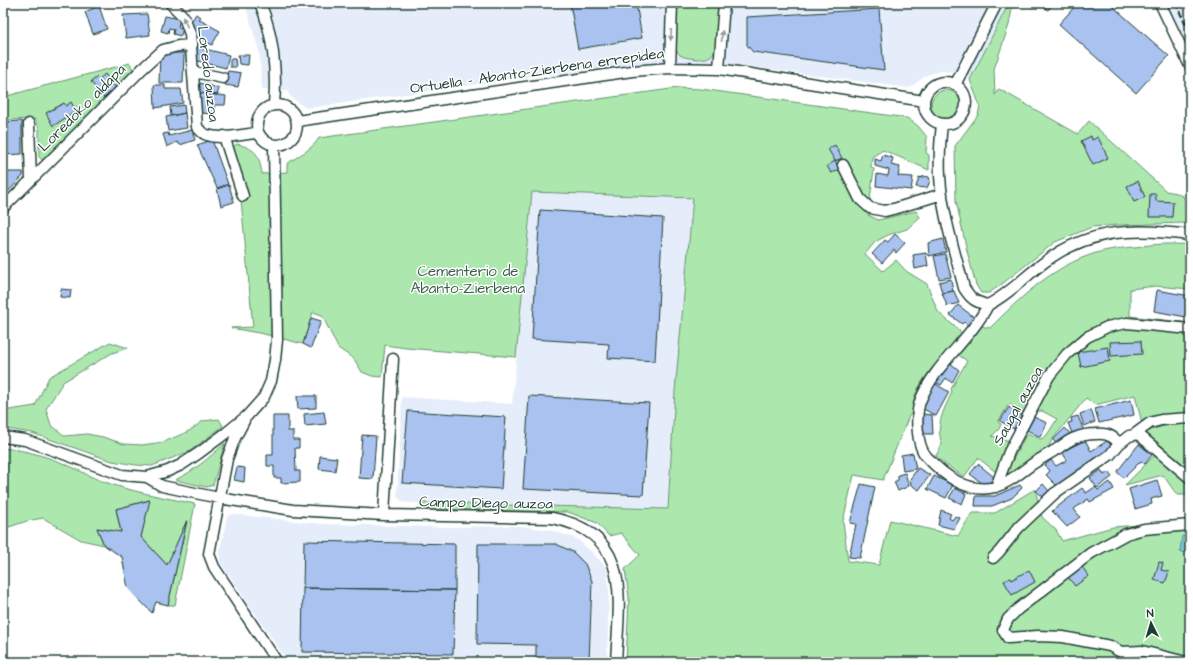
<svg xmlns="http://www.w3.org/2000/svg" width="1193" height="665" font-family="'Architects Daughter',sans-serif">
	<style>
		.built { fill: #e5edfa }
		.green { fill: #ace8ae; stroke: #669271 }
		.water { fill: #7ac8d7; stroke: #569096 }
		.building { fill: #a9c2f0; stroke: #1f3d34 }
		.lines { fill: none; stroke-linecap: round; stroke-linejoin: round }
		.minor-casing { stroke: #1f3d34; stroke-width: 13 }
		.minor { stroke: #fff; stroke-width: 10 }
		.rail { stroke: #1f3d34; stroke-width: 3; stroke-dasharray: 6 3; stroke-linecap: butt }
		.oneway { fill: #8f9e9a }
		.labels { text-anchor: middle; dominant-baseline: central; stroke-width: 3; stroke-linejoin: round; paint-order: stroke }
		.street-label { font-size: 15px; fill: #1f3d34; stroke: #fff }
		.park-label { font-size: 15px; fill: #3b5f4c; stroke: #fff }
	</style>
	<rect width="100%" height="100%" fill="#fff"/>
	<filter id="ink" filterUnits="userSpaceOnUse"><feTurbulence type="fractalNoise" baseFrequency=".025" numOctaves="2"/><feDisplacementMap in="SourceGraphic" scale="8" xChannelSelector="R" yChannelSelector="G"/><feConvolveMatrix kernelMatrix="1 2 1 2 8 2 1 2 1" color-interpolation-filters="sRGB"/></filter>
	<g filter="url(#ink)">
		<!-- built -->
		<path class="built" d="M245,3h764l-39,77 -13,-8 -16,-1 -14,4 -18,13 -179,-24 -67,-2 -129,14 -226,32 -4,-1 -14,-11 -3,-6h-25l-3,-39z
			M1155,3h35v44l-13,6z
			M532,192l161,6 -18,193 -7,118 -259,-6 -6,-1 -6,-6 5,-99 110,7z
			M232,514l90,10 121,3 77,-1 30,4 27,9 17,15 13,15 2,22 -2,71h-319l-68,-100v-11l7,-34z"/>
		<!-- green -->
		<path class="green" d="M675,3h44c0,13 2,38 -5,49 -3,6 -11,7 -17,7 -5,-1 -13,-1 -17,-4 -10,-8 -5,-41 -5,-52z
			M1009,3h4l-4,22 -15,44 1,26 4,-6 79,45 11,-13 77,70 11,2 8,5 1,25 -69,2 -25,2 -37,15 -53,42 -13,9h-8l-5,-8 -9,-34 -11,-50 -1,-55 23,-31 2,-9 -10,-26z
			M130,63l4,9 -91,89 -4,-4v-29l-4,-9 -32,1v-23z
			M678,88l23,1 206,29 11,8 9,11 -1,16 3,2v15l-46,-20 -11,7 -1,10 3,2 -6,46 10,5 38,-9 4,6 -13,12 -19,6 -13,7 -10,12 18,17 13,-11 10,11 21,13 11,28 31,27 12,-13 9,2c31,-31 63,-62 106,-75 13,-4 26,-5 39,-6 19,-3 36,-4 55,-2v44l-34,-3 -26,3v27l60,7v172h-13l-14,-20 -38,10 38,-38 -19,-15 20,-6 -2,-10 -20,7 -7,-28 -40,10 -9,-7 -34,42c-6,15 -33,29 -46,39l2,-10 19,-36 14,6 6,-4 10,-16 -15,-8 -19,1 -14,-8 -11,18 3,2 -2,5 -7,7 18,5 -14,31 -18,-14 -14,19 -19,-13 -9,-8 6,-12c-7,-20 2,-34 10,-52l-1,-3 16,-28 -10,-7 -8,-2c-13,12 -26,25 -33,41 -4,9 1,14 -7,23l-26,64 -29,-5 -11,46 5,40 31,4 11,-45 68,16 14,-23h23l40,-24 7,28 14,13 6,11 51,-14 77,-6v141h-564l3,-64 -4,-29 15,-14 -19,-22 -12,3 -12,-13 -29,-11 -144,-3 -3,-6 247,6 7,-118 18,-193 -161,-6 -16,165 -110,-9 -21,-3 -3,32 -10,-1 -10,-4 -8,-13 -16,-11 -16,-33 -9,-3 -10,32 -39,-10 -33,-6 22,-1 -12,-127 -10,-53 7,-3c19,6 21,10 24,30l25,-2v-8c11,-9 24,-13 32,-26z
			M931 105a15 15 0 1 1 30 0a15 15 0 1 1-30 0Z
			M110,342l18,6 -16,5 -49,29 -17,27 5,16 14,11 22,-2 16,3 21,7 18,1 22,-3 25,-11 14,-10 16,-2 4,7 -33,25 -38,15 -16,-1 -24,-4 -80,-28 -24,-4 -5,1v-19l32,-5 14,-29z
			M225,443l-12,42 -6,2 -32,-7c19,-9 34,-22 50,-37z
			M3,448c24,2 49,10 71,20 9,4 18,10 28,13 30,11 61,16 93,23l-20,101h-7l19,-83 -20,43 -26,-28 8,-37 -33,9 5,23 -24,-4 7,17 -23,-5 -38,-22 -16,3 -24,8z"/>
		<!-- water -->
		<path class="water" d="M1182,536l8,2v15l-10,-1z"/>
		<!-- building -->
		<path class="building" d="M570,3h66l6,35 -64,11z
			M1038,3h16l-6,7z
			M1078,3h31l60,53 -33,37 -77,-69z
			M99,6l8,23 -14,5 -8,-22z
			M879,9l5,61 -131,-18 -6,-7v-28z
			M147,14l3,21 -24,3 -3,-23z
			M196,14l4,3 -2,2 22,12 -8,14 -22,-12 3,-6 -4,-2z
			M165,16l15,3 -2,8 5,1 -2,8 -8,-2 1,-5 -5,-1 -1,5 -7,-2z
			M197,47l32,8 -3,13 -32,-8z
			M160,53h24l-1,30h-24z
			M238,55h11l-1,10 -9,-1z
			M230,59h5l1,8h-6z
			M228,71l13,2 -3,14 -13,-2z
			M105,74l11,14 -12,10 -13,-16 6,-5 2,2z
			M199,83l10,2 10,4 -2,6 -17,-2z
			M154,85h11v4h16l2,14 -28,5z
			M200,93l26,3 -1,9h-11l1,9 -16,-1z
			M71,102l5,9 -23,15 -7,-13 18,-10 2,3z
			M184,105l1,8 -14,3 -1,-9z
			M185,113l2,15 -19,3 -2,-14z
			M22,121v33l-19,1v-33z
			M192,130l3,10 -15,5 -3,-3 -10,5 -4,-13 5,-1 1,3z
			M1091,136l1,4 6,-3 10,21 -15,7 -12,-24z
			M212,140l16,44 -11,4 -20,-43z
			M835,145l7,13 -7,3 -7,-12z
			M883,155l10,3 -2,7 9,2 -2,9 15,1 -2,13 -35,-4 1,-12 11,2 1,-6 -14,-4v-7l6,2z
			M835,161l5,9 -9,3 -4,-7z
			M3,172h20v4l-20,21z
			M923,176l6,1 1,4 -3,7 -11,-1 3,-10 3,1z
			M1138,181l7,16 -11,5 -7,-16z
			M229,185l5,17 -13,4 -4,-17z
			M1150,194h6v7l17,1 -1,15h-23z
			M540,210l123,8 -8,143 -47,-3 1,-14 -77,-5z
			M895,234l10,9 -9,10 -2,-3 -12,13 -10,-9 13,-14 3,2z
			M943,239l3,13 -17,4 -1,-13z
			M926,253l2,13 -13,3 -2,-14z
			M945,254l6,23 -12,2 -5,-23z
			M951,279l2,12 -11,2 -3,-11z
			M61,289l10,1 -1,8 -10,-1z
			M1157,290l33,6 -4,21 -32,-6z
			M954,291l5,12 -12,3 -5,-13z
			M958,305l17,13 -6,8 -5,-4 -2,2 -12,-9z
			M311,318l10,3 -10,27 -8,-4z
			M1141,341l1,13 -31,2 -1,-14z
			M1108,347l2,14 -29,6 -3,-15z
			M950,363l9,7 -7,13 -6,-5 -5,7 -6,-3 4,-8 3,1z
			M934,383l15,9 -13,24 -14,-8z
			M297,396h19v12l-18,1z
			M529,396l120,7 -6,92 -120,-6z
			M1131,400l3,15 -35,8 -4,-14z
			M1009,407l13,8 -8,14 -14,-8z
			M1091,410l4,12 -11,4 -4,-12z
			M408,411l98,6 -5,72 -99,-6z
			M324,412l2,12 -21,2 -1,-12z
			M922,414l10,1 1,19h-10z
			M273,416h15v15h5v9h6v8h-4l1,23h4v11l-19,1v-5h-7v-12h-7v-11h6z
			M1078,416l6,15 -11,5 -5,-13 4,-1 -1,-4z
			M1034,417l13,6 -7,14 -13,-7z
			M1065,428l7,8 -15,8 -4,-4z
			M362,435l14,1 -3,43 -14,-1z
			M1085,440l6,11 16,-10 6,6 -56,39 -11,-11 4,-4 -5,-6 6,-5 5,6 11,-6 -5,-8z
			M1139,444l13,11 -7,9 -4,-3 -17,17 -7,-6 6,-8z
			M913,453l3,16 -13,2 -2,-16z
			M320,456l17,2 -2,13 -16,-2z
			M978,464l16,13 -7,10 -17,-13z
			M237,467l8,1 -1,14 -10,-2z
			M918,468l12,7 -11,15 -8,-5 -1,-6z
			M1101,470l3,5 4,-3 4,5 -15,11 -7,-10z
			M905,473l4,13 -11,5 -4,-9 4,-2v-5z
			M934,476l19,9 -7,13 -19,-9z
			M1157,480l5,16 -11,3 1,5 -17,5 -6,-20z
			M1110,482l4,7 -24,13 -2,-3 -14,10 6,8 -13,10 -15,-16 30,-23 4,5 9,-6 3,3z
			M861,484l14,3 -15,71 -11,-1 7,-33 -6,-1z
			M1043,484l6,7 -6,6 -7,-6z
			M1020,485l2,3 -10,10 -20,8h-17l1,-10h19z
			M955,488l11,6 -4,10 -13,-6z
			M150,500l-9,37 26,28 20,-45 -19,85 -12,-3 -4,11 -24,-25 -6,-31 -18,-12 -7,-17 24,4 -5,-23z
			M941,510l10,4 -2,4 3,2 3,-4 5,2 -6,11 -16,-4z
			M304,541l151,3v46l-152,-2z
			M478,544h78l17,8 12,12 7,17 -3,81h-53v-17l-59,-1z
			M1159,562l4,1 -2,7 8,2 -4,11 -11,-3z
			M1082,567l7,9 -14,10 -7,-9z
			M1029,570l6,12 -23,13 -8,-14 6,-3 1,2z
			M303,588l152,2 -2,64 -151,-2z"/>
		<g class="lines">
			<defs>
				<path id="minor" d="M170,3l14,14 6,17 7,93c3,3 5,7 10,8 15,5 35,-1 51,-2
					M260,3c13,30 17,69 14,101
					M1160,3l30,63
					M670,68l2,-65
					M719,69l5,-66
					M194,72l29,6
					M924 103a21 21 0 1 1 42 0a21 21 0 1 1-42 0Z
					M955,85l42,-82
					M257 125a20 20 0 1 1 40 0a20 20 0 1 1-40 0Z
					M297,121l335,-50 38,-3 49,1 205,32
					M29,124l2,56
					M942,124c-2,18 -3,35 -2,52 2,38 15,76 24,112 7,11 11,14 24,17 23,-12 37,-29 58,-44 45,-33 91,-33 144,-26
					M224,136l19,60
					M843,165l17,34 10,9 15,3 12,-3 45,-14
					M3,208l139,-139 21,-19 15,-4 14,-1
					M988,305c-18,35 -52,58 -67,94 -6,14 -5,47 6,58 17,19 42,37 68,30 14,-4 25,-14 36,-22 9,-6 18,-11 26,-16 6,-4 12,-9 18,-11 7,-3 14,-4 21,-4 10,-1 18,2 23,10
					M244,421l-9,17 -8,21 -18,95 5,13 63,95
					M1135,434l15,-11 11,-3 29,-2
					M3,437l22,3 97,35 25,2 21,-6 13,-6 18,-12 27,-20 21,-17 17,-19 7,-16 4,-21 2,-20 -3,-195
					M147,477l15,9 57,12 74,12 91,5 168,3c81,15 67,81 64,144
					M996,487l13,-35 40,-76 18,-22 20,-17 20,-10 20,-4 63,6
					M384,515l9,-156
					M993,558l6,-6 20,-25 36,-34 55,-38 9,-11 10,-8 9,-2 52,44
					M1186,662l-44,-11 -21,1 -11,-6 -47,-9 -25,-1 -30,2 -5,-8 5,-11 10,-10 73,-56 35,-19 18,-5 46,-4"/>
			</defs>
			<!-- minor casing -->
			<use href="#minor" class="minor-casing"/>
			<!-- minor -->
			<use href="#minor" class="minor"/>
			<!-- rail -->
			<path class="rail" d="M1176,3l14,30"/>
		</g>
		<!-- one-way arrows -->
		<defs><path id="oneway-solid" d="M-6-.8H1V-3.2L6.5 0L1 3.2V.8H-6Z"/></defs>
		<g class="oneway">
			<use href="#oneway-solid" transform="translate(185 22) rotate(-116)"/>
			<use href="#oneway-solid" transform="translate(671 35) rotate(93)"/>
			<use href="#oneway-solid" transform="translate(722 36) rotate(-86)"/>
		</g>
	</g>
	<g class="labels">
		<!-- street labels -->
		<g class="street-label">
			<text transform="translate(537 71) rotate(-8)">Ortuella - Abanto-Zierbena errepidea</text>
			<text transform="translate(208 74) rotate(83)">Loredo auzoa</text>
			<text transform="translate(82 108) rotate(-45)">Loredoko aldapa</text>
			<text transform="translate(1018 406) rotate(-61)">Saugal auzoa</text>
			<text transform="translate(486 503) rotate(1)">Campo Diego auzoa</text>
		</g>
		<!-- park labels -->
		<g class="park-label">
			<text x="468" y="271">Cementerio de<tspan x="468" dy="17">Abanto-Zierbena</tspan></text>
		</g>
	</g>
	<!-- margin -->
	<rect width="1193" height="665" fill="none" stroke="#fff" stroke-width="16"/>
	<rect x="8" y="8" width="1177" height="649" fill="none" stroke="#1f3d34" stroke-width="1.5" filter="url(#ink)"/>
	<!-- north arrow -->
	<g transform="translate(1151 623) rotate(355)" stroke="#ffffff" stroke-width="3" paint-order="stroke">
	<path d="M0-3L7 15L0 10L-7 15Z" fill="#1f3d34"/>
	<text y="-6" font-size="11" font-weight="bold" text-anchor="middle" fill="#1f3d34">N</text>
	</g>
</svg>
